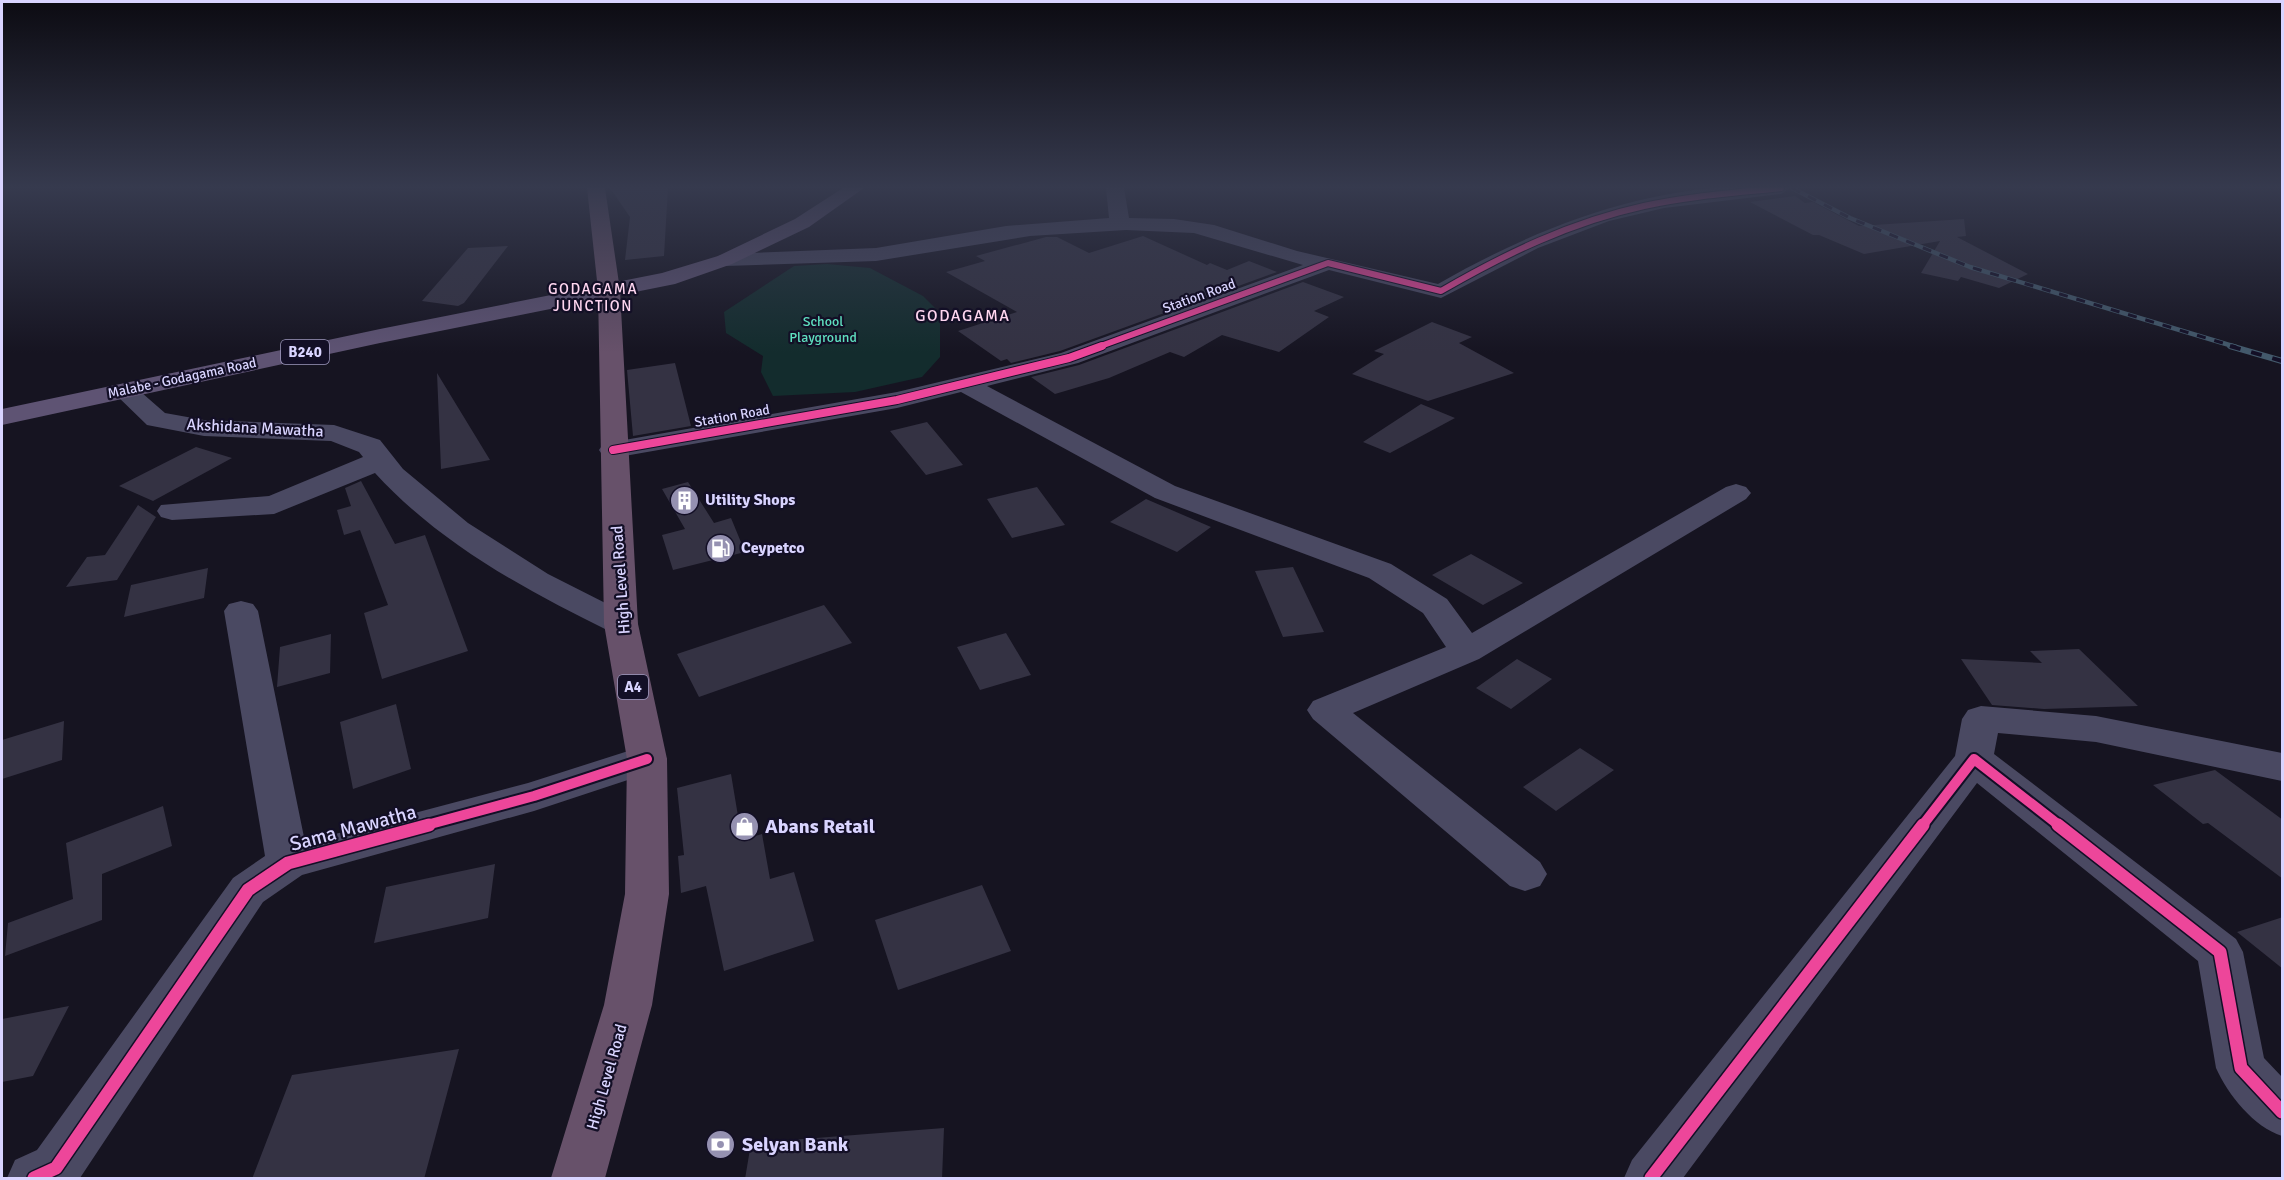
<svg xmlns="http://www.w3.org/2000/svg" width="2284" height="1180" font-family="Signika,sans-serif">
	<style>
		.green { fill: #132c2d }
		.building { fill: #343243 }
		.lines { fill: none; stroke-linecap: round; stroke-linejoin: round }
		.minor { fill: #4a4962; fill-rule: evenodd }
		.major { fill: #5e5373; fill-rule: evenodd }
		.highway { fill: #67516a; fill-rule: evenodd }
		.rail-far1-casing { stroke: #43596b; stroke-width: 4.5 }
		.rail-casing { stroke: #43596b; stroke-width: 6 }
		.rail-far1 { stroke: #130f26; stroke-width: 3; stroke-dasharray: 9; stroke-linecap: butt }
		.rail { stroke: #130f26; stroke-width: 4; stroke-dasharray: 11; stroke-linecap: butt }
		.cycleway-far3-casing { stroke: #130f26; stroke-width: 8 }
		.cycleway-far2-casing { stroke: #130f26; stroke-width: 10 }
		.cycleway-far1-casing { stroke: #130f26; stroke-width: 14 }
		.cycleway-casing { stroke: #130f26; stroke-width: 16 }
		.cycleway-far3 { stroke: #ed469a; stroke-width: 6 }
		.cycleway-far2 { stroke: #ed469a; stroke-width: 8 }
		.cycleway-far1 { stroke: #ed469a; stroke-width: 10 }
		.cycleway { stroke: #ed469a; stroke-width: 13 }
		.labels { text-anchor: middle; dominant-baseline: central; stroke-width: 4.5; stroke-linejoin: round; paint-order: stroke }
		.far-street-label { font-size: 14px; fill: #d9d4ff; stroke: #130f26 }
		.far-park-label { font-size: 14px; fill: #5fe0c0; stroke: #130f26 }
		.far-neighbourhood-label { font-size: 15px; letter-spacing: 1.5px; fill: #ffd6f0; stroke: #130f26 }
		.shield { fill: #130f26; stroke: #9e99be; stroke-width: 1.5 }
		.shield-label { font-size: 15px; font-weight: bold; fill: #d9d4ff }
		.far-quarter-label { font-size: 16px; letter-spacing: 1.5px; fill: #ffd6f0; stroke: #130f26 }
		.street-label { font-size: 16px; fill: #d9d4ff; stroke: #130f26 }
		.poi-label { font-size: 16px; font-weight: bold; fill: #d9d4ff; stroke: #130f26; text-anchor: start }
		.near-poi-label { font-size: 20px; font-weight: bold; fill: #d9d4ff; stroke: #130f26; text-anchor: start }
		.near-street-label { font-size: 20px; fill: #d9d4ff; stroke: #130f26 }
	</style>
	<rect width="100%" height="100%" fill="#161421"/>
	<!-- green -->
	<path class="green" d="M827,264l43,4 53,28 17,17v44l-18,20 -67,15 -82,4 -12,-24 2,-16 -37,-23 -2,-21 70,-46z"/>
	<!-- building -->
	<path class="building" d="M610,188h58l-4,68 -39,4 5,-43z
		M1795,196l10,7 8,-1 46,24 105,-7 2,17 -9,1 71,37 -29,14 -38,-11 -3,4 -37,-8 19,-32 -76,13 -45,-19h-6l-63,-33z
		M1143,236l64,29 3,-2 17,7 22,-9 28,11 -217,79 -49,12 -4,-4 -6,2 -43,-30 59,-19 -71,-40 39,-11 -9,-5 70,-19h11l32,16z
		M508,246l-44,57 -6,3 -36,-5 46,-53z
		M1303,282l41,15 -30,14 15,6 -50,35 -57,-17 -38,22 -14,-5 -61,26 -54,16 -24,-17 48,-12z
		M1432,322l40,15 -13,6 55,30 -86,28 -76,-27 32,-20 -10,-3z
		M675,363l16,63 -58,10 -6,-66z
		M437,373l53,87 -49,9z
		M1421,404l34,14 -65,35 -27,-11z
		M927,422l36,43 -37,10 -36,-44z
		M196,447l36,11 -79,43 -34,-15z
		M361,481l34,63 30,-9 43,116 -86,28 -18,-66 24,-8 -28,-75 -16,5 -7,-25 14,-4 -6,-18z
		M688,482l26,41 17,-5 14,34 -72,18 -11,-35 23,-6 -23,-40z
		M1037,487l28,38 -53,13 -25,-39z
		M1146,499l65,28 -34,25 -67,-30z
		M138,505l18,12 -39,63 -51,7 21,-30 18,-2z
		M1471,554l52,29 -40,22 -51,-30z
		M1293,567l31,65 -41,5 -28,-66z
		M208,568l-4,30 -80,19 7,-32z
		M824,605l28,38 -153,54 -22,-43z
		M1006,633l25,42 -51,15 -23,-43z
		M331,634l-1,39 -53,14 3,-40z
		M2079,649l59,57 -94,3 -52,-4 -31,-46 81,4 -12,-12z
		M1517,659l35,20 -41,30 -35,-21z
		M396,704l15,65 -58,20 -13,-67z
		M64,721l-2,39 -60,19v-39z
		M1580,748l34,22 -58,41 -33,-24z
		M2215,770l68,50v59l-75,-56 -5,1 -50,-39z
		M731,774l11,66 20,-6 8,45 24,-7 20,69 -90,30 -18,-85 -25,7 -3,-37 6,-1 -7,-67z
		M163,806l9,40 -70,28v46l-97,36 3,-33 65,-24 -7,-56z
		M495,864l-7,54 -114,25 12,-56z
		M982,885l29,66 -113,39 -23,-70z
		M2283,917v52l-46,-37z
		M69,1006l-36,70 -31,6v-63z
		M459,1049l-35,130h-172l40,-104z
		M944,1128l-2,51h-197l6,-36z"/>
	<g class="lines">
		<!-- minor -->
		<path class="minor" d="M1106,188h18l5,30 45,1 40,6 83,26 141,33c106,-61 229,-107 352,-96l-9,6 -117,14 -55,13 -71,27 -97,50 -112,-28 -251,93 -91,23 188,100 216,78 56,35 25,34 254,-146 10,-3 10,3 5,6 -5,6 -267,160 -126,54 187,149 7,12 -7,12 -15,5 -15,-5 -197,-167 -6,-9 6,-9 133,-54 -23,-34 -54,-35 -214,-80 -194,-106 -64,16 -284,50 -10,-2 -4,-6 4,-6 10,-2 284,-50 164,-39 242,-88 -109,-32 -68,-3 -96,6 -154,25 -151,5 -7,-2 -4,-4 4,-4 7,-2 151,-6 130,-22 103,-8z
			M125,383l9,3 31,27 39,7 130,5 46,15 23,29 65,54 80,51 85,43 5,7 -5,7 -12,3 -12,-3c-84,-41 -170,-88 -234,-158l-101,41 -102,6 -11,-3 -4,-6 4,-6 108,-9 94,-39 -4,-5 -28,-11 -127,-5 -57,-11 -35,-34 4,-5z
			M241,601l12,3 5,7 47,231 223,-59 119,-38 14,4 6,10 -6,10 -127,42 -232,64 -39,27 -183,276h-73l8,-18 22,-10 196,-272 32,-22 -41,-245 5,-7z
			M1981,706l115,10 186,37v28l-186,-39 -98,-9 -4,21 242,185 7,13 21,106 18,19v59c-28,-9 -54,-41 -66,-68l-18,-107 -221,-178 -294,395h-59l8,-18 323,-404 7,-37 6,-9z"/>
		<!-- major -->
		<path class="major" d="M843,188h21l-55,39 -77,37 -57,20 -295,59 -378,82v-16l378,-80 282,-56 56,-17 77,-37z"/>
		<!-- highway -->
		<path class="highway" d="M587,188h18l15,102 18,334 29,135 2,135 -17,111 -47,173h-54l53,-173 21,-111 2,-135 -23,-135 -6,-334z"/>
		<defs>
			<path id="rail-far1" d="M1792,188l58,30 120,49 266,80"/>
			<path id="rail" d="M2230,346l52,15"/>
		</defs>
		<!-- rail-far1 casing -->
		<use href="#rail-far1" class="rail-far1-casing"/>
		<!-- rail casing -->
		<use href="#rail" class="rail-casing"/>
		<!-- rail-far1 -->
		<use href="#rail-far1" class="rail-far1"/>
		<!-- rail -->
		<use href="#rail" class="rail"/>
		<defs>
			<path id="cycleway-far3" d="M1098,347l230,-84 113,28c64,-37 130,-69 203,-85 45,-10 91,-13 137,-18"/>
			<path id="cycleway-far2" d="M613,450l284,-50 172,-42 33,-12"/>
			<path id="cycleway-far1" d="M423,826l111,-30 113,-37
				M1922,826l52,-67 86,67"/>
			<path id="cycleway" d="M2058,825l162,127 21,116 41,44
				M34,1178l22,-10 192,-278 40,-27 141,-38
				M1651,1178l272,-353"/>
		</defs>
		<!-- cycleway-far3 casing -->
		<use href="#cycleway-far3" class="cycleway-far3-casing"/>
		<!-- cycleway-far2 casing -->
		<use href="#cycleway-far2" class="cycleway-far2-casing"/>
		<!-- cycleway-far1 casing -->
		<use href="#cycleway-far1" class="cycleway-far1-casing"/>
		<!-- cycleway casing -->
		<use href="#cycleway" class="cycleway-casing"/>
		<!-- cycleway-far3 -->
		<use href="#cycleway-far3" class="cycleway-far3"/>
		<!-- cycleway-far2 -->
		<use href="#cycleway-far2" class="cycleway-far2"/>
		<!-- cycleway-far1 -->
		<use href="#cycleway-far1" class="cycleway-far1"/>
		<!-- cycleway -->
		<use href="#cycleway" class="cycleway"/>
	</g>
	<!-- sky -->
	<linearGradient id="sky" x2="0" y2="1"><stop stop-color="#0c0b12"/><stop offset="0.53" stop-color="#363a4e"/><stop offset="1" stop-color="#363a4e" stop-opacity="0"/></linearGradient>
	<rect width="2284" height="353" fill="url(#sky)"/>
	<!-- icons -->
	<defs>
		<symbol id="building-disc" viewBox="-11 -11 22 22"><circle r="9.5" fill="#9591b1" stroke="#130f26"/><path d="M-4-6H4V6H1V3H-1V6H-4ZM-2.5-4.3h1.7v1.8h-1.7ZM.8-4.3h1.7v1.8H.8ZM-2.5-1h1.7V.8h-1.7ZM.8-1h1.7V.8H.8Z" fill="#fff"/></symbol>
		<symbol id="fuel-disc" viewBox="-11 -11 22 22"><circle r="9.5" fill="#9591b1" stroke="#130f26"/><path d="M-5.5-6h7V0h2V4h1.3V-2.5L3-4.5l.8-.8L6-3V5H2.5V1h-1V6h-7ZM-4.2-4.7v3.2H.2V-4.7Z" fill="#fff"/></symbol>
		<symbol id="shop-disc" viewBox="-11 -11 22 22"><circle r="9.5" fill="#9591b1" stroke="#130f26"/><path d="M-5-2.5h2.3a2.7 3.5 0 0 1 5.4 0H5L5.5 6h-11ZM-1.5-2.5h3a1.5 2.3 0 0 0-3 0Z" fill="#fff"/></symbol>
		<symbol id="bank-disc" viewBox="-11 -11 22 22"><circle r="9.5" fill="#9591b1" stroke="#130f26"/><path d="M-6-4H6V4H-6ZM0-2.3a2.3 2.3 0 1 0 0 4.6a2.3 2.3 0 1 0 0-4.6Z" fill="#fff"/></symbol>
	</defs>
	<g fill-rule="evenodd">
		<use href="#building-disc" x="668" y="484" width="33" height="33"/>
		<use href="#fuel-disc" x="704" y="532" width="33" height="33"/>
		<use href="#shop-disc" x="728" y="810" width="33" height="33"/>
		<use href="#bank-disc" x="704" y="1128" width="33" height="33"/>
	</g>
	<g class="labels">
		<!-- far-street labels -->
		<g class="far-street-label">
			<text transform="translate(1199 296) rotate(-20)">Station Road</text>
			<text transform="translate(182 378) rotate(-12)">Malabe - Godagama Road</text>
			<text transform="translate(732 416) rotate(-10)">Station Road</text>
		</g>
		<!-- far-park labels -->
		<g class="far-park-label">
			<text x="823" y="321">School<tspan x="823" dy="16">Playground</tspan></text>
		</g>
		<!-- far-neighbourhood labels -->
		<g class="far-neighbourhood-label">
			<text x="593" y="289">GODAGAMA<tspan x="593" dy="17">JUNCTION</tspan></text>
		</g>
		<!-- shield labels -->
		<g class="shield">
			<rect x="281" y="340" width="48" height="24" rx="4.5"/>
			<rect x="618" y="675" width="30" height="24" rx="4.5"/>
		</g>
		<g class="shield-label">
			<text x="305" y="352">B240</text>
			<text x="633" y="687">A4</text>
		</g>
		<!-- far-quarter labels -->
		<g class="far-quarter-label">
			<text x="963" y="316">GODAGAMA</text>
		</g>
		<!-- street labels -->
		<g class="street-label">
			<text transform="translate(255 428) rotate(3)">Akshidana Mawatha</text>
			<text transform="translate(621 580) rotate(-94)">High Level Road</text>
			<text transform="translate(607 1077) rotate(-74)">High Level Road</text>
		</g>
		<!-- poi labels -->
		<g class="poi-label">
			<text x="705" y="500">Utility Shops</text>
			<text x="741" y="548">Ceypetco</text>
		</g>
		<!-- near-poi labels -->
		<g class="near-poi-label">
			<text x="765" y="826">Abans Retail</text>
			<text x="742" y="1144">Selyan Bank</text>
		</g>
		<!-- near-street labels -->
		<g class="near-street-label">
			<text transform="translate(353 828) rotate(-15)">Sama Mawatha</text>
		</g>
	</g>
	<!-- border -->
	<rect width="2284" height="1180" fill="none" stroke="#d9d4ff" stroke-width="6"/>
</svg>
